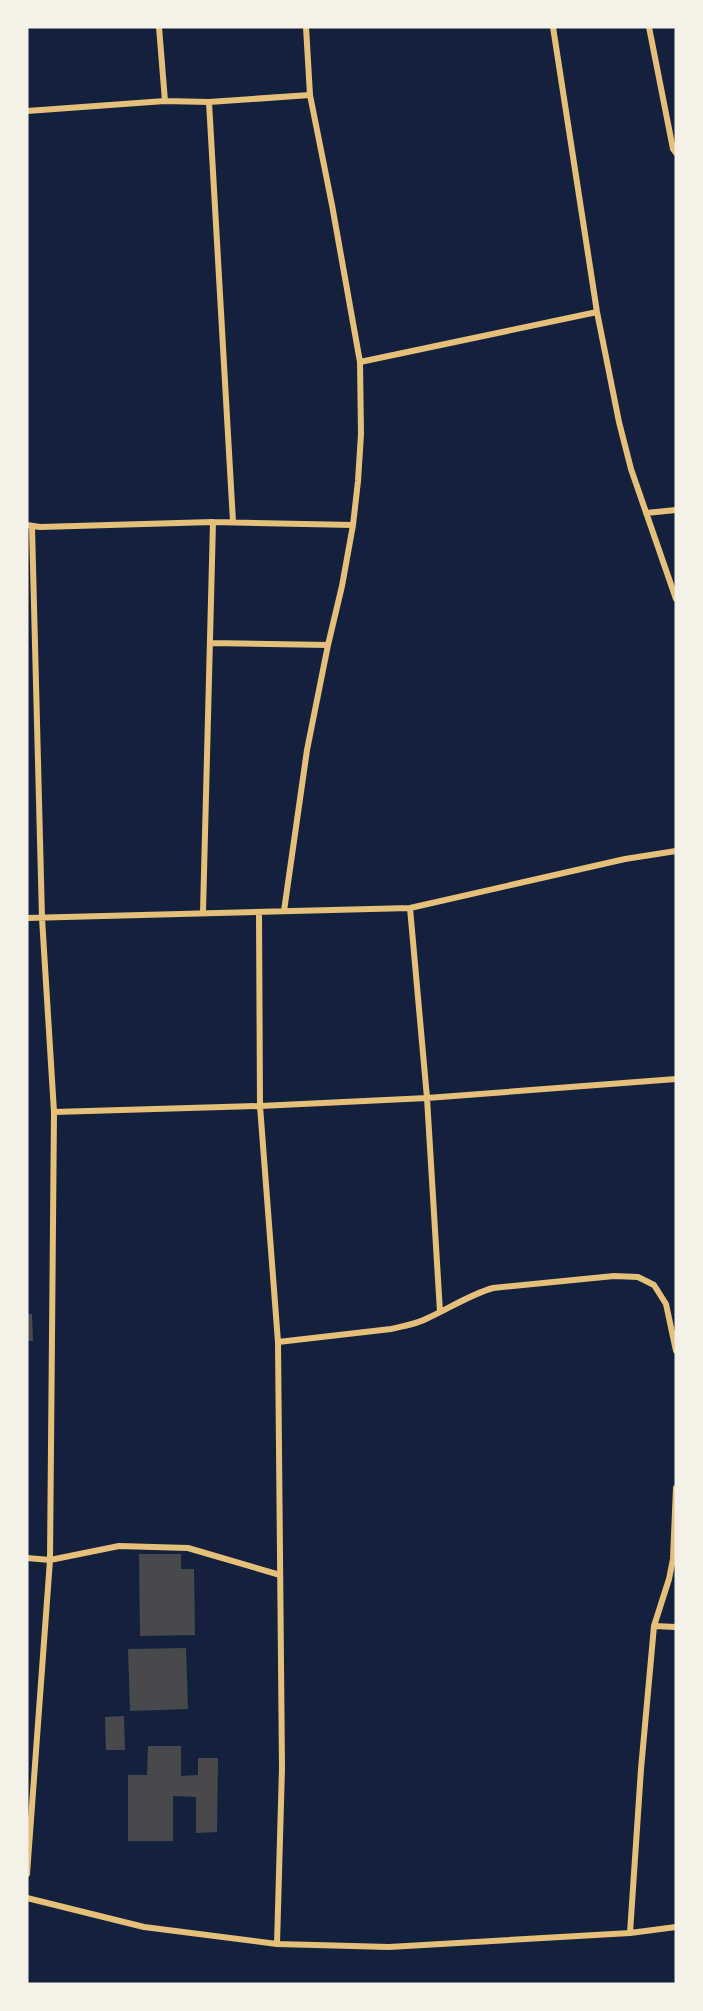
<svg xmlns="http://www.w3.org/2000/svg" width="703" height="2011" font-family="'PT Sans Narrow',sans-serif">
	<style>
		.building { fill: #48494c }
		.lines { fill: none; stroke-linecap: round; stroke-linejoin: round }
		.minor { stroke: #e5c07b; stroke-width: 6 }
	</style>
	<rect width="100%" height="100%" fill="#14213d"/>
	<!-- building -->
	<path class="building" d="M27,1314h5l1,27h-6z
		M139,1554h42v15h13l1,66 -55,1z
		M186,1648l2,61 -58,2 -2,-62z
		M124,1716l1,34h-19l-1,-33z
		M148,1746h33v30l17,-1v-17h20l-1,74 -21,1v-36l-23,-1v45h-45v-66h19z"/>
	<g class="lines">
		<!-- minor -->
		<path class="minor" d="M159,27l6,74
			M553,27l44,285 22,110 12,47 45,130
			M649,27l24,122 3,4
			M209,102l24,420
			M27,111l138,-10 44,1 101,-7
			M360,362l237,-50
			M646,513l30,-3
			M27,525l13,2 173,-5 140,3
			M210,643l118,2
			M410,908l17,190 13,214
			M284,911l23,-161 21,-105 14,-59 11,-61 5,-44 3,-47 -1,-72 -28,-157 -22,-110 -4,-68
			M203,912l10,-390
			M259,912l1,194 18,236 4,426 -5,176
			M27,918l383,-10 215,-49 51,-8
			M54,1112l206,-6 167,-8 249,-19
			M278,1342l113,-13c13,-3 26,-5 37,-11 22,-10 41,-23 65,-30l121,-12 24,1 16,8 12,19 10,47
			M27,1558l23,2 69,-14 69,2 92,27
			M654,1626l22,1
			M27,1874l23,-314 4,-448 -12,-194 -10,-391
			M27,1898l117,29 133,17 112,3 241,-14 46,-6
			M630,1933l11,-164 13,-143 15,-47 4,-20 3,-71"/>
	</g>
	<!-- border -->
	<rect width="703" height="2011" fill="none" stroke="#f6f1e7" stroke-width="57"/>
</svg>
